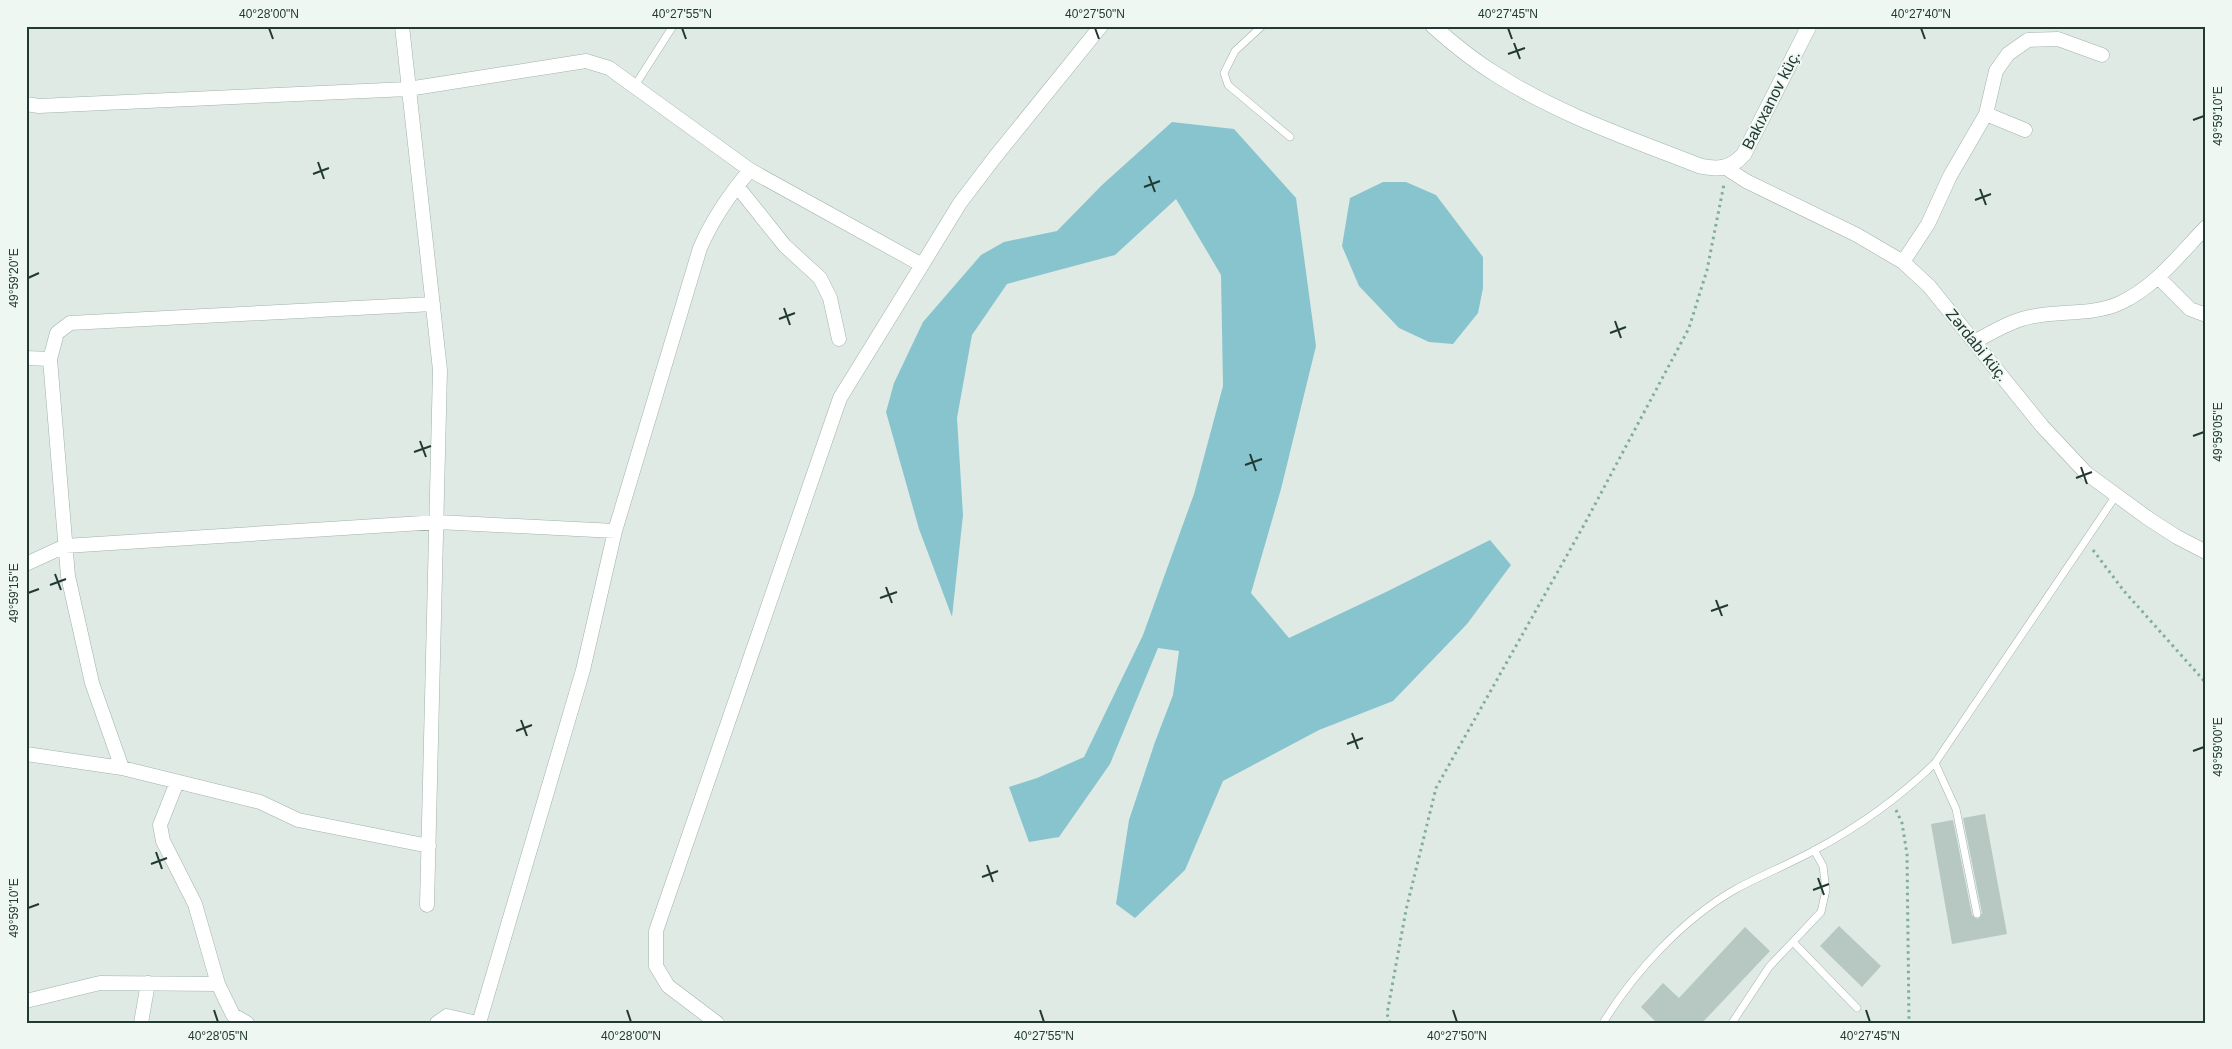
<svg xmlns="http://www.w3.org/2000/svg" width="2232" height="1049" font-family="Helvetica,sans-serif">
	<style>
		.water { fill: #88c4ce }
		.building { fill: #b7c7c1 }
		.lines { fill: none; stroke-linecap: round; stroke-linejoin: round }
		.lane-casing { stroke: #a2b1ac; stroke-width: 8 }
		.street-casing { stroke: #a2b1ac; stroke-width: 15 }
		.secondary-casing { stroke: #9fb5ad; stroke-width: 16 }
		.path { stroke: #80ad9e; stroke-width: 3; stroke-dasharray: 2.5 4; stroke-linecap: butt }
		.lane { stroke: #fff; stroke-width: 7 }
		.street { stroke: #fff; stroke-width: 14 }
		.secondary { stroke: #fff; stroke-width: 15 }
		.ticks { fill: none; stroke: #213932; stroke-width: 2 }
		.labels { text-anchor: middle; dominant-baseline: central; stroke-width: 4; stroke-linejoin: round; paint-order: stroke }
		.street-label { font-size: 16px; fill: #213932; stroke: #eff7f3 }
		.neatline { fill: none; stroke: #213932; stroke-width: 2 }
		.ticks-label { font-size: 12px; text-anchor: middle; fill: #213932 }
	</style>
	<rect width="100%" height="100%" fill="#dfeae5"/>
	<!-- water -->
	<path class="water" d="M1172,122l62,7 62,69 20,148 -35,143 -30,104 38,45 97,-46 104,-52 21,25 -44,59 -74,77 -74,29 -96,51 -38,89 -50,48 -19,-14 13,-84 26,-78 18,-47 6,-44 -21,-3 -48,116 -51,73 -30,5 -20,-55 28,-9 47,-21 59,-122 51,-141 29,-108 -2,-111 -45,-76 -61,56 -108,29 -35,51 -15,83 6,97 -11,102 -33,-88 -33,-117 8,-29 29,-61 58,-67 23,-13 53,-11 45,-46z
		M1383,182h23l30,13 47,62v31l-5,25 -25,31 -24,-2 -30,-14 -40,-42 -17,-40 8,-48z"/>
	<!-- building -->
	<path class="building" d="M1985,814l22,120 -55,10 -21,-120 22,-4 19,95 6,4 4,-6 -19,-95z
		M1839,926l42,40 -19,21 -42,-41z
		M1745,927l25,24 -68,72h-45l-16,-16 22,-24 16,15z"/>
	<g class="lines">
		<defs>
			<path id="lane" d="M1262,26l-27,25 -11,22 4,12 62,52
				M634,87l39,-61
				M1935,763l21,46 21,105
				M1793,942l64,66
				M1603,1023c32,-52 80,-104 133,-134 26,-14 53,-25 79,-39 43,-23 85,-53 120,-87l180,-266
				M1732,1023l37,-56 52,-55 5,-22 -3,-24 -9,-16"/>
			<path id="street" d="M402,26l38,344 -13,535
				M26,104l13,2 369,-17 178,-28 23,7 141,102 172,95 38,-62 35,-46 106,-131
				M1986,114l39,16
				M1726,168l20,13 111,54 46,27 26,24 113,140 44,47 63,46 28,18 29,15
				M737,186l48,60 35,32 10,20 9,41
				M1903,262l25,-38 22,-48 36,-62 10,-43 12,-17 20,-14 30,-1 44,16
				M2158,277l32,32 16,6
				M1974,342c15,-8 31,-18 48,-23 32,-10 68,-2 98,-16 35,-16 60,-49 86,-76
				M26,358l24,1
				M26,564l39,-18 373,-24 177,9
				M26,754l96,14 138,34 38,18 131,26
				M122,768l-30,-85 -24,-107 -18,-217 7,-26 13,-10 363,-19
				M177,782l-17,43 3,16 32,63 23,80
				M26,1001l74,-18 118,1 15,31 14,8
				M141,1023l7,-40
				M437,1023l10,-7 30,7
				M479,1023l104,-353 32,-139 85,-283c13,-30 29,-53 50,-78
				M717,1023l-49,-37 -12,-20v-35l184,-533 82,-133"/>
			<path id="secondary" d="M1433,26c20,18 41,35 64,49 63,40 134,64 203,91 18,4 31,3 44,-12l65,-128"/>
		</defs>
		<!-- lane casing -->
		<use href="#lane" class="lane-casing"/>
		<!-- street casing -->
		<use href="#street" class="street-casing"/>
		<!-- secondary casing -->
		<use href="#secondary" class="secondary-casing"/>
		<!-- path -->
		<path class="path" d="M2093,550l31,41 82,92
			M1896,810l6,13 5,31 2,169
			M1390,1023l-3,-9 19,-104 30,-122 148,-263 105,-197 18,-58 17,-86"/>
		<!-- lane -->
		<use href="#lane" class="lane"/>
		<!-- street -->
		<use href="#street" class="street"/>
		<!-- secondary -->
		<use href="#secondary" class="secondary"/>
	</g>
	<!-- ticks -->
	<path class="ticks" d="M269,28l4,11M682,28l4,11M1095,28l4,11M1508,28l4,11M1921,28l4,11M1514,43l6,16M1508,54l17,-6M2193,120l11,-4M318,162l6,17M313,174l16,-6M1149,176l6,16M1144,187l16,-6M1980,189l6,16M1975,200l16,-6M28,278l11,-5M784,308l6,17M779,319l16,-6M1615,321l6,17M1610,333l16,-6M2193,436l11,-4M420,441l6,16M414,452l17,-6M1250,454l6,17M1245,465l17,-6M2081,467l6,17M2076,478l16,-6M55,574l6,16M50,585l16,-6M886,587l6,16M28,593l11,-4M880,598l17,-6M1716,600l6,16M1711,611l17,-6M521,720l6,16M516,731l16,-6M1352,733l6,16M1347,744l16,-6M2193,751l11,-4M156,852l6,17M151,864l16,-6M987,865l6,17M982,877l16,-6M1818,878l6,17M1813,890l16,-6M28,908l11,-4M214,1010l4,12M627,1010l4,12M1040,1010l4,12M1453,1010l4,12M1866,1010l4,12"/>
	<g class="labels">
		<!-- street labels -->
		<g class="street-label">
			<text transform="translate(1771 100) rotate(-63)">Bakıxanov küç.</text>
			<text transform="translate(1977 345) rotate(51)">Zərdabi küç.</text>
		</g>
	</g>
	<!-- border -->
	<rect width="2232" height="1049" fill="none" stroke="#eff7f3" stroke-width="55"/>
	<rect x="28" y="28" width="2176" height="994" class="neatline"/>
	<g class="ticks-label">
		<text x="269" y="18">40°28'00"N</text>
		<text x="682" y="18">40°27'55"N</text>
		<text x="1095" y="18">40°27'50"N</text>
		<text x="1508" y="18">40°27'45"N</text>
		<text x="1921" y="18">40°27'40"N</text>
		<text transform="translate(2218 116) rotate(-90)" y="4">49°59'10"E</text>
		<text transform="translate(14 278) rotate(-90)" y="4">49°59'20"E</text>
		<text transform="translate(2218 432) rotate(-90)" y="4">49°59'05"E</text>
		<text transform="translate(14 593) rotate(-90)" y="4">49°59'15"E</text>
		<text transform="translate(2218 747) rotate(-90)" y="4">49°59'00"E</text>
		<text transform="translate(14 908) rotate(-90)" y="4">49°59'10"E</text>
		<text x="218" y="1040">40°28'05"N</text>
		<text x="631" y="1040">40°28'00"N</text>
		<text x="1044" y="1040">40°27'55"N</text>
		<text x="1457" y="1040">40°27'50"N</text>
		<text x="1870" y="1040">40°27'45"N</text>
	</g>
</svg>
